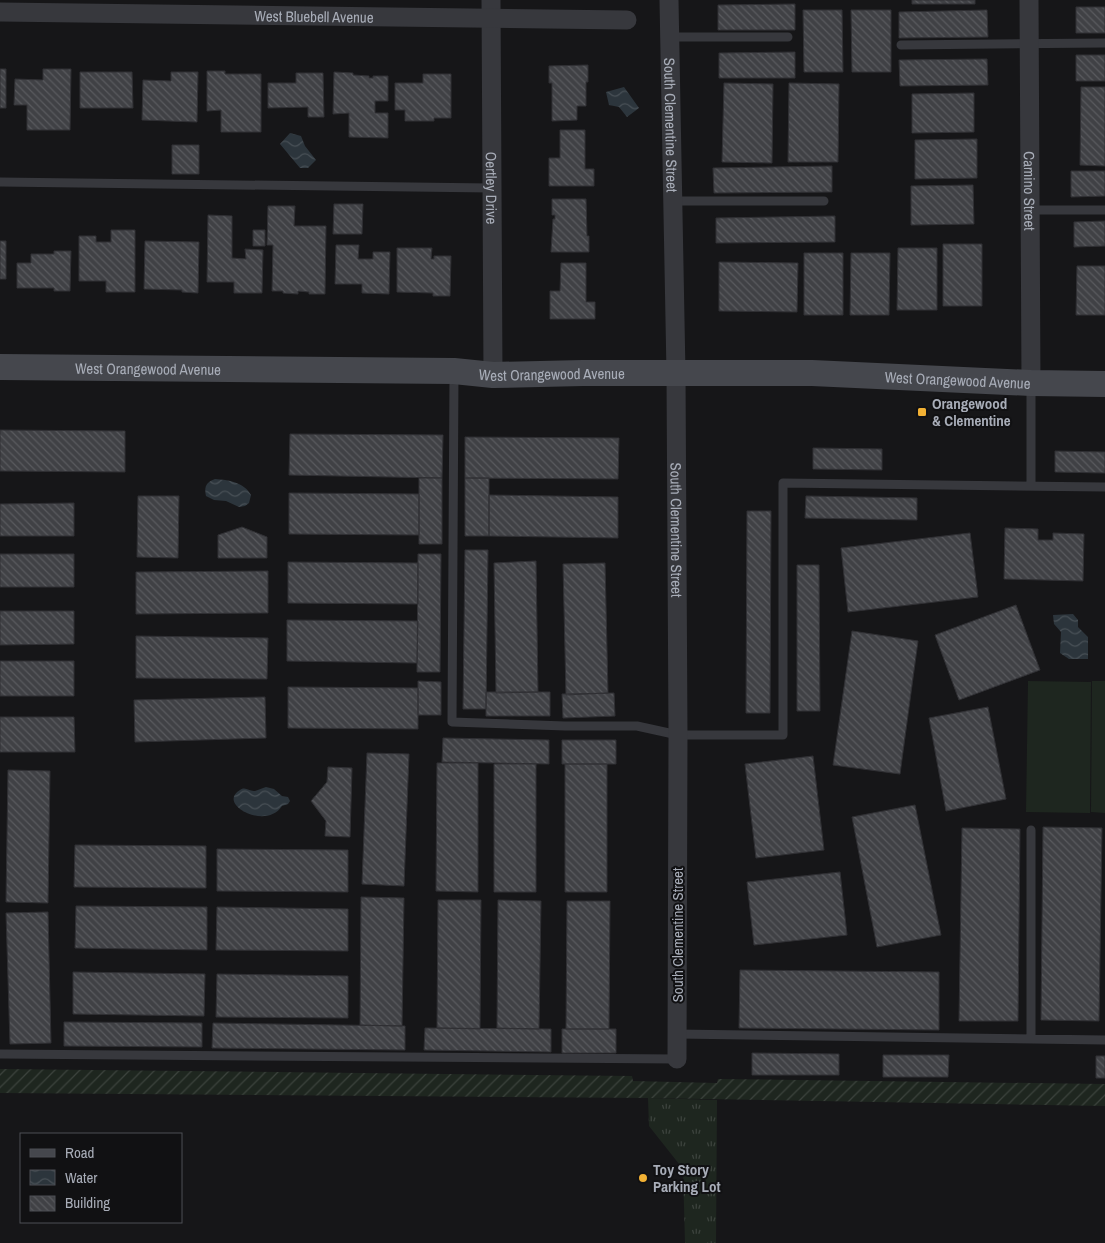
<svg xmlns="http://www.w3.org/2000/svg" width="1105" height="1243" font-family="'Archivo Narrow',sans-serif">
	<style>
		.grass { fill: url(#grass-tufts) }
		.garden { fill: url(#garden-furrows) }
		.pitch { fill: #1e261f }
		.water { fill: url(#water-waves) }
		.building { fill: url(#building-back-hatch); stroke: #303034 }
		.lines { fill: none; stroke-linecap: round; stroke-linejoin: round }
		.lane { stroke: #37383d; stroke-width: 9 }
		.street { stroke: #37383d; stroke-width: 19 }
		.secondary { stroke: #45474d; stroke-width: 26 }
		.poi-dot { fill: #f2b134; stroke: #111113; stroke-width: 2 }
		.labels { text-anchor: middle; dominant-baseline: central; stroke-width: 4; stroke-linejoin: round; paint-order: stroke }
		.street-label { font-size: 15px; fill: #a8adb8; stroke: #111113 }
		.poi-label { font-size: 15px; font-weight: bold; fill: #a8adb8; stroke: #111113; text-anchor: start }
	</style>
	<defs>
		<pattern id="grass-tufts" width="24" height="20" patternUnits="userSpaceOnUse" patternTransform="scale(1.25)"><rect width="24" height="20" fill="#1e261f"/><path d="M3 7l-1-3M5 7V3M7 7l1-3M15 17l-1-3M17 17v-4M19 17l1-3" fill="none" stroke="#3c433d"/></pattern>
		<pattern id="garden-furrows" width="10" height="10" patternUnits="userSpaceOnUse" patternTransform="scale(1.25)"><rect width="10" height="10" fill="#1e261f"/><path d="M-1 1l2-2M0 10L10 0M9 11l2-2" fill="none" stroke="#3c433d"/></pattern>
		<pattern id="water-waves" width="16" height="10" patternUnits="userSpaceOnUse" patternTransform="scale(1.25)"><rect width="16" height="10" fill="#2c353c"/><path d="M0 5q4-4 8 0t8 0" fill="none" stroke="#485056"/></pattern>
		<pattern id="building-back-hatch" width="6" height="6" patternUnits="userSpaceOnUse" patternTransform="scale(1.25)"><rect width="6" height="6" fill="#404145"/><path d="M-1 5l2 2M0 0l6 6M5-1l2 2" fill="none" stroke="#595a5e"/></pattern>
	</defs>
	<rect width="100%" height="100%" fill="#161618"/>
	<!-- grass -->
	<path class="grass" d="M648,1098l69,2 -1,143h-31l-2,-74 -34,-43z"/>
	<!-- garden -->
	<path class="garden" d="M0,1069l632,7 1,5 84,2 1,-4 387,5v22l-457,-8 -648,-5z"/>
	<!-- pitch -->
	<path class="pitch" d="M1028,681l63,1 -1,131 -64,-1z
		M1092,681h13v132l-14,-1z"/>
	<!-- water -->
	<path class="water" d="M624,87l15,21 -12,9 -8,-10 -10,-2 -3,-13z
		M290,133l11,3 4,10 11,14 -8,8h-8l-20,-24z
		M215,479c13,1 29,3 36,16l-2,8 -4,3 -6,1 -13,-6 -12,-1 -8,-4c-2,-9 0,-14 9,-17z
		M1073,614l5,6v7l10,10v22h-19l-9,-6 1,-21 -7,-8 -1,-9z
		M266,787l8,2 8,7 6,1 2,4 -2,3 -6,2c-16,25 -66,-2 -42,-16 6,-4 9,2 15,1 4,-1 7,-3 11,-4z"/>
	<!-- building -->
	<path class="building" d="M912,0h63v4h-63z
		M795,4v26h-77v-25z
		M1076,7h29v26h-29z
		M803,10h39l1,62h-39z
		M851,10h40v62h-39z
		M987,10l1,27 -89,1v-26z
		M795,52v26h-76v-25z
		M1076,55h29v26h-29z
		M987,59l1,26 -88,1 -1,-26z
		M588,65v17h-2v24h-9v14l-25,1v-38h-3v-17z
		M0,69h6v39h-6z
		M43,69h28l-1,61h-43v-25h-13l1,-26 28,1z
		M207,71h18v3h36v58h-40v-22l-14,1z
		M80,72h52l1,36h-53z
		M171,72h27l-1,50 -55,-2 1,-40 28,1z
		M334,72l19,1v2l16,1v2h4v-2h15v25h-13v12h13v25l-39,-1v-24l-16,1z
		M296,73h27l1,44h-16v-10l-40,1v-25h28z
		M423,74h28v44h-17v3h-29v-11h-10v-27h28z
		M724,83l49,1 -1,79 -50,-1z
		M789,83l50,1 -1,78h-50z
		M1081,87h24v79l-25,-1z
		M974,93v39l-62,1v-39z
		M560,130h25v39h9v17h-45v-28h11z
		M977,139v39l-62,1v-39z
		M172,145h27v29h-27z
		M832,166v26l-118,1 -1,-25z
		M1071,171h34v25l-34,1z
		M973,185l1,39 -63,1v-39z
		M552,199h34l1,37h2v16h-38l2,-33h2v-4h-3z
		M334,204h29l-1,30h-29z
		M268,206h27l-1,20h32l-1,68h-16v-2l-11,-1v3l-15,-1v-2h-11l1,-46h-6z
		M208,215l24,1v42l14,1 -1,-10 18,1 -1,43h-28v-11h-27z
		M835,216v26l-119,1v-25z
		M1105,221v25l-31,1v-25z
		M111,230h24v62h-29v-11h-27v-45h17v6h15z
		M253,230h12v16h-12z
		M0,241h6v38h-6z
		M145,241l54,1 -1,51 -16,-1v-2l-38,-1z
		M943,244h39v62h-39z
		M336,245h23l-1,14h15v-7h17l-1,42 -27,-1v-9h-27z
		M397,248h35l-1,11h3v-3h17l-1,40h-17v-3l-36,-1z
		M898,248h39v62h-40z
		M54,251h17l-1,40h-16v-3h-37v-25h14v-9h23z
		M804,253h39v62h-39z
		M851,253h39l-1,62h-39z
		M719,262l79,1 -1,49 -78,-1z
		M561,263h25v39h9v17h-45v-28h10z
		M1077,266h28v49h-29z
		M0,430l125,1v41l-125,-1z
		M290,434l153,1 -1,43 -153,-3z
		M465,437l154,1 -1,41 -153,-1z
		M813,448l69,1v21l-69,-1z
		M1055,451l50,1v21l-50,-1z
		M419,478h23v66h-23z
		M465,478h24v58h-24z
		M289,493l130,1v41l-130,-1z
		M489,495l129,2v41l-129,-2z
		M138,496h41l-1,62 -41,-1z
		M806,496l111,2v22l-112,-2z
		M74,503v33h-74v-32z
		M747,511h24l-1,202h-24z
		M242,527l25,10v21h-49v-23z
		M1005,528l33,1v11h15v-7l31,1 -1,47 -79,-2z
		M970,533l8,64 -130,15 -7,-64z
		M465,550h23l-2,159h-23z
		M0,554h74v33h-74z
		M418,554h23l-1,118h-23z
		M536,561l2,131 -42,1 -2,-130z
		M288,562l130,1v41l-130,-1z
		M605,563l3,130 -42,2 -3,-131z
		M797,565h22l1,146h-23z
		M268,571v42l-132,1v-42z
		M1016,605l24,65 -81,30 -24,-65z
		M0,611h74v33l-74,1z
		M287,620l131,1 -1,42 -130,-2z
		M852,631l66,10 -18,133 -67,-9z
		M136,636l132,2 -1,41 -131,-1z
		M0,661h74v35h-74z
		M418,681l23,1v33h-23z
		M288,687l130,1v41l-130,-1z
		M486,692h64v24h-64z
		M614,693l1,23 -52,2 -1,-24z
		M265,697l1,41 -131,4 -1,-42z
		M988,707l18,92 -60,12 -17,-93z
		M0,717h74l1,35h-75z
		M443,738l106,2v24l-107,-2z
		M562,740h54v24h-54z
		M367,753l42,1 -5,132 -42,-2z
		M813,756l11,94 -68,8 -11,-94z
		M437,763h41v129l-42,-1z
		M494,764h42v128h-42z
		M565,764h42v128h-42z
		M328,767l24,1 -2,69 -25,-1 1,-15 -15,-20 16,-19z
		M8,770l42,1 -2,132 -42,-1z
		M915,805l26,130 -64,12 -25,-130z
		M1043,827l59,1 -3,193 -58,-1z
		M962,828l58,1 -2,192h-59z
		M75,845l131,1v42l-132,-1z
		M217,849l131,1v42l-131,-1z
		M840,872l7,63 -93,10 -7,-63z
		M361,897l43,1 -2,128 -42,-1z
		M438,900h43l-1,129 -43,-1z
		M498,900l43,1 -2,128 -42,-1z
		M567,901h43l-1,128h-43z
		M76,906l131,1v43l-132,-2z
		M217,907l131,2v42l-132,-1z
		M48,912l3,131 -41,1 -4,-131z
		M740,970l199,2v58l-200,-2z
		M73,972l132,2 -1,42 -131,-2z
		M217,974l131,2v42l-132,-1z
		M64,1022l138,1v24l-138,-1z
		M213,1023l192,3v24l-193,-2z
		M425,1028l126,1v23l-127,-2z
		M562,1029h54v24h-54z
		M752,1053l87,1v21h-87z
		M883,1055h66l-1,22h-65z
		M1096,1056h9v22h-9z"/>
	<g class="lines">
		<!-- lane -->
		<path class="lane" d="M670,37h118
			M901,45l204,-2
			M0,182l491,6
			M673,201h151
			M1030,210h75
			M454,374l-2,348 113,4h72l41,9h105v-252l322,4
			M1031,386v100
			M677,1034l428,6
			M1031,1039v-209
			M0,1054l677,5"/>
		<!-- street -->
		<g class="street">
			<path id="s1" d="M491,0l2,375"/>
			<path id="s2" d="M669,0l7,373 2,362 -1,324"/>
			<path id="s3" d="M1029,0l2,383"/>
			<path id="s4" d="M0,12l627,8"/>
		</g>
		<!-- secondary -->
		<path class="secondary" id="s5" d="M0,367l454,4 39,4 90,-2h229l219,10 74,1"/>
	</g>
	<!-- markers -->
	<g class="poi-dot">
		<rect x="917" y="407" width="10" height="10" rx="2.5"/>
		<circle cx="643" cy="1178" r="5"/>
	</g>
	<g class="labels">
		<!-- street labels -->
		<g class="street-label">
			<text stroke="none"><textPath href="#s4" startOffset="314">West Bluebell Avenue</textPath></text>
			<text stroke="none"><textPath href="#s2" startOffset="125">South Clementine Street</textPath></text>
			<text stroke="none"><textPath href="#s1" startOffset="188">Oertley Drive</textPath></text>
			<text stroke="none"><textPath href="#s3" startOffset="191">Camino Street</textPath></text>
			<text stroke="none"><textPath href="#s5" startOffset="148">West Orangewood Avenue</textPath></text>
			<text stroke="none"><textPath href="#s5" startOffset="552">West Orangewood Avenue</textPath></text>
			<text stroke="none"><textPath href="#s5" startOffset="958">West Orangewood Avenue</textPath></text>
			<text stroke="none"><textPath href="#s2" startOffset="530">South Clementine Street</textPath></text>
			<text transform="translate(677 935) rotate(-90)">South Clementine Street</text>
		</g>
		<!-- poi labels -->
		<g class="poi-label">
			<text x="932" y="403">Orangewood<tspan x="932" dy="17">&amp; Clementine</tspan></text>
			<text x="653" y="1169">Toy Story<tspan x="653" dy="17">Parking Lot</tspan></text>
		</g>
	</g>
	<!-- legend -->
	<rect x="20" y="1133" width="162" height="90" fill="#111113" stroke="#4d4f55"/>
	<rect x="30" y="1149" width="25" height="8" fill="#45474d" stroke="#4d4f55"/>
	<text x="65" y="1158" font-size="15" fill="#a8adb8">Road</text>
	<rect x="30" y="1170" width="25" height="15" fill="url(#water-waves)" stroke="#4d4f55"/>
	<text x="65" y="1183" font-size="15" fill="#a8adb8">Water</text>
	<rect x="30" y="1196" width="25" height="15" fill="url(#building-back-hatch)" stroke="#4d4f55"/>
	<text x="65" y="1208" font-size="15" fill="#a8adb8">Building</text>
</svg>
